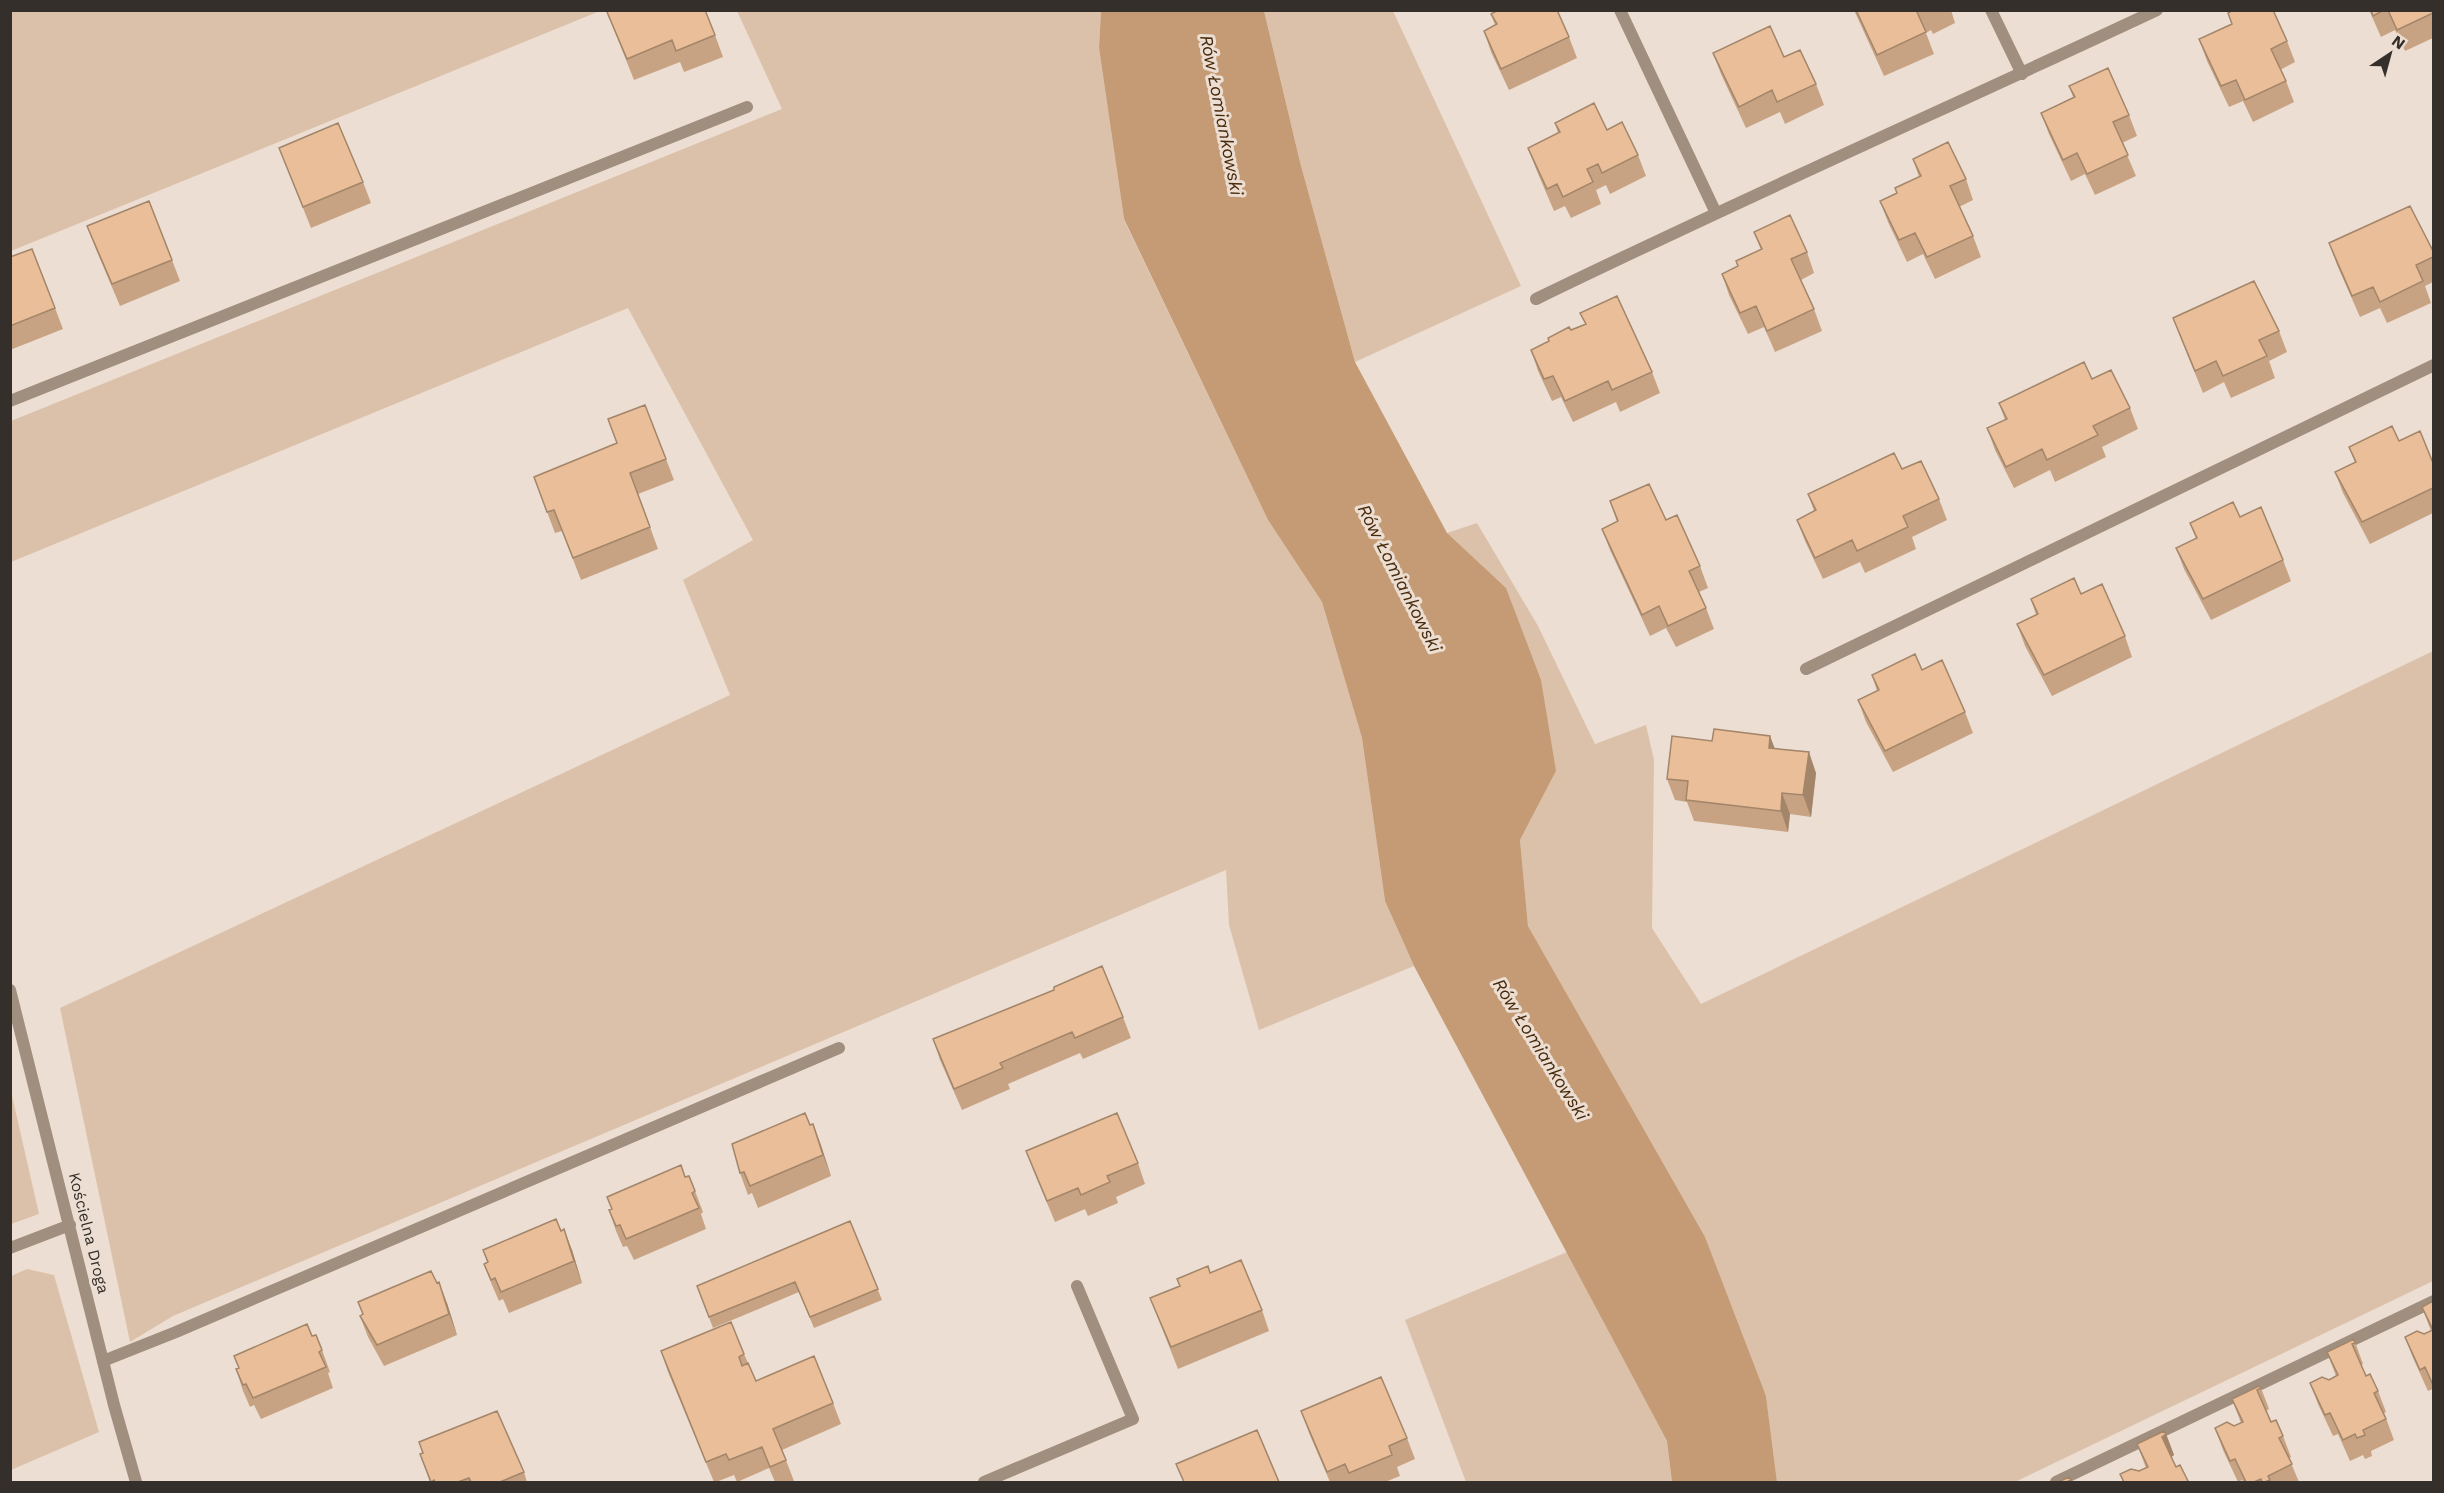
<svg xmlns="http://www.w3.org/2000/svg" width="2444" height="1493" font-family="'Work Sans',sans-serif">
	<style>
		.green { fill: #dcc1aa }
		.water { fill: #c49b75 }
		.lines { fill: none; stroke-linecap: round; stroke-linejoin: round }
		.service { stroke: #a08e7e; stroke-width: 12 }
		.minor { stroke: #a08e7e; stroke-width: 12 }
		.wall { fill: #c8a383 }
		.shaded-wall { fill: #a3856a }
		.building { fill: #e9be98; stroke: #a3856a; stroke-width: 1.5 }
		.labels { text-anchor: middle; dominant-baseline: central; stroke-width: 6; stroke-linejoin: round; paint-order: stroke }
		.street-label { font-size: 16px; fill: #352f2b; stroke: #ecded2 }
		.water-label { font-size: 18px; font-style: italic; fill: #472a0c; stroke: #ecded2 }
	</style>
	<rect width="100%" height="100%" fill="#ecded2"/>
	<!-- green -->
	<path class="green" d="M11,10h589v1l-589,240z
		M737,11h364l-2,37 25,172 144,300 54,82 40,136 23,163 29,65 -155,64 -30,-105 -3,-55 -1053,446 -43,26 -70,-334 670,-313 -47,-115 70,-40 -125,-232 -617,254v-141l771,-312z
		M1264,11h129l128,275 -166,76 -55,-200z
		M1477,523l61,103 57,118 51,-19 8,35 -2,168 49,76 732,-353v630l-418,201h-238l-11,-86 -176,-359 -62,-111 -8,-86 36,-69 -109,-238z
		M10,1087l29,127 -28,10h-1z
		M1567,1252l100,189 5,41h-206l-61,-162z
		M27,1269l27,6 45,157 -88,38v-194z"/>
	<!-- water -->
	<path class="water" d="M1101,11h163l36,151 55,200 92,171 59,55 35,92 15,91 -36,69 8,86 177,311 61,159 11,86h-105l-5,-41 -253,-475 -29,-65 -23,-163 -40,-136 -54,-82 -144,-301 -25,-171z"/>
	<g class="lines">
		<!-- service -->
		<path class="service" d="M1620,10l95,201
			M1991,10l31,64
			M1536,299c205,-100 414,-192 621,-289
			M10,401l737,-294
			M1806,669l628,-304
			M103,1361l73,-29 663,-284
			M984,1482l149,-63 -56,-133
			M2056,1482l378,-181"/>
		<!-- minor -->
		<path class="minor" d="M10,990l104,415 22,77
			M10,1248l60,-23"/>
	</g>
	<!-- wall -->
	<path class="wall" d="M1495,10h62l12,27 8,21 -68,32 -18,-38 -7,-21 11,-6 -4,-11 5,-2z
		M1854,10h97l4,13 -22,11 -2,-4 -5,3 8,21 -50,22z
		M2369,10h64v28l-28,13 -10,-21 -14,7z
		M607,12l108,23 8,22 -39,15 -4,-10 -46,18z
		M2228,13l59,28 8,21 -15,8 6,11 8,21 -41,20 -10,-21 -14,6 -22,-46 -8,-22 33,-15z
		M1713,53l71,4 32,27 8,21 -39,19 -5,-12 -34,16 -25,-54z
		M2069,86l60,29 8,21 -15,7 14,33 -41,19 -10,-21 -14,7 -22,-47 -8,-21 32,-16z
		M1555,123l52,7 31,25 8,21 -36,18 -4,-9 -10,5 5,14 -30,14 -6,-12 -11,5 -18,-42 -8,-21 30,-15z
		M279,148l84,34 8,21 -60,25z
		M1913,159l53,20 7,21 -14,7 14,29 8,21 -46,22 -12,-25 -16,8 -19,-40 -8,-21 17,-8 -2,-5 24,-11z
		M87,226l85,34 8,21 -60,25 -25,-59z
		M1754,232l53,20 7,21 -13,7 13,29 8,22 -47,21 -11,-25 -16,7 -19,-39 -7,-21 16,-8 23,-16z
		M2329,243l104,8v31l-8,4 6,17 -44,20 -7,-15 -20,9 -23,-52z
		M10,257l45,51 8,21 -53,21z
		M1580,313l72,59 8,21 -40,19 -4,-10 -43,20 -12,-25 -9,4 -14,-30 -7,-21 54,-26z
		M2173,318l106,13 8,21 -18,9 6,17 -44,20 -7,-16 -21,11 -22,-54z
		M2092,379l38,29 8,21 -36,18 4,10 -51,25 -5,-12 -36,18 -19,-38 -8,-22 18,-8 -6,-17z
		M608,419l58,40 8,21 -36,14 20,55 -77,31 -19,-49 -7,2 -21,-56 83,-33z
		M2399,441l34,22v50l-63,31 -27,-51 -8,-21 20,-9 -6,-16z
		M1902,469l37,30 8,21 -35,17 4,12 -51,24 -5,-11 -37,17 -18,-38 -8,-21 17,-9 -6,-17z
		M1610,501l56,19 34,46 8,22 -9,4 7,16 8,21 -38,18 -10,-19 -16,8 -40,-86 -8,-21 15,-7z
		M2240,517l43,43 8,21 -80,39 -27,-51 -8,-21 20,-9 -6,-16z
		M2081,594l44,42 7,21 -80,39 -27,-50 -8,-22 19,-9 -5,-16z
		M1922,670l43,42 8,21 -80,39 -27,-50 -8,-22 19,-9 -5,-16z
		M1770,736l4,12 42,25 -5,44 -21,-3 -2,18 -94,-11 -7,-19 -12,-2 -8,-21 45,-38z
		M1123,1017l8,21 -48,21 -3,-6 -72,31 2,5 -48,21 -22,-50 -7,-21z
		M813,1124l18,52 -73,32 -6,-15 -4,2 -8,-22 70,-48z
		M1026,1151l112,12 7,21 -29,13 2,6 -30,13 -3,-7 -30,13 -21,-50z
		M685,1177l10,14 8,21 -2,2 5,15 -72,31 -7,-14 -4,1 -7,-16 -7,-21 3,-1 -5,-12z
		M850,1221l32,79 -68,28 -15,-36 -86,36 -16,-42z
		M561,1231l11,19 10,33 -73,30 -6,-14 -4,2 -7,-16 -8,-21 3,-2 -4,-12z
		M1210,1273l52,37 7,21 -91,38 -28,-71z
		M2433,1301v89v-1l-5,2 -15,-33 -8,-21 19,-3 7,-3 -9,-24z
		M358,1302l89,1 10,32 -73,31 -16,-29 -8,-21 3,-2z
		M312,1336l10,14 8,22 -2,1 5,15 -72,31 -7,-14 -4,2 -7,-16 -7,-22 3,-1 -5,-12z
		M2354,1339l9,25 -2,1 5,11 12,15 8,21 -2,1 10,27 -23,11 1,5 -7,3 -2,-4 -13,6 -12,-27 -5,2 -15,-32 -8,-21 19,-3 7,-4 -9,-24z
		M661,1351l83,3 12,27 77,22 8,21 -59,26 12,31 -3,1h-16l-6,-14 -32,14 -3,-7 -18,7h-2l-46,-110z
		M2261,1388l8,21 -3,2 5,11 12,14 8,21 -2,1 10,24h-55l-2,-2 -4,2 -15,-32 -8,-22 19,-2 7,-3 -9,-24z
		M1301,1411l106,27 8,21 -18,8 3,9 -15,6h-55l-21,-49z
		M2166,1434l8,21 -3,2 5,10 4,-2 9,17h-66l-3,-8 19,-3 7,-3 -9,-24z
		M420,1454l104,18 3,10h-97z"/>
	<!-- shaded-wall -->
	<path class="shaded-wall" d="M1770,736l8,21 -9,-9z
		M1809,752l7,21 -5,44 -8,-22z
		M1782,793l8,21 -2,18 -7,-21z
		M813,1124l8,21 10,31 -8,-21z
		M564,1229l8,21 10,33 -8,-22z
		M439,1282l8,21 10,32 -8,-21z
		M2166,1434l8,21 -4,3 -8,-21z"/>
	<!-- building -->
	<path class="building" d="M610,10h95l10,25 -39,16 -4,-11 -45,19 -20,-47z
		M1498,10h59l12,27 -68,32 -17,-38 13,-7 -6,-10z
		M1856,10h64l-3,2 9,20 -49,23z
		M2233,10h40l14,31 -16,8 15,32 -41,19 -9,-20 -15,6 -22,-47 33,-15 -4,-11z
		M2371,10h13l-11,6z
		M2388,10h45v3l-36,17z
		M1770,26l14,31 16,-7 16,34 -39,18 -5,-12 -33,17 -26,-54z
		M2108,68l21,47 -16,7 15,33 -41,19 -10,-21 -14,7 -22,-47 34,-16 -6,-11z
		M1594,103l13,27 15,-8 16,33 -36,18 -4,-9 -11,5 6,13 -30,15 -6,-13 -10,5 -19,-41 32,-16 -5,-9z
		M338,123l25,59 -60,25 -24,-59z
		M1948,142l18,37 -16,7 23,50 -46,21 -12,-24 -16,7 -19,-39 17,-8 -2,-5 26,-12 -8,-17z
		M149,201l23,59 -60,24 -25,-58z
		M2410,206l23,45v6l-17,8 7,16 -43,21 -7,-15 -21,9 -23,-53z
		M1790,215l17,37 -16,7 23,50 -47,22 -11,-25 -16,7 -18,-39 16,-8 -2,-5 26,-12 -8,-17z
		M32,249l23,59 -45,18v-69z
		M2254,281l25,50 -20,9 8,16 -44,20 -7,-15 -21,10 -22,-53z
		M1617,296l35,76 -40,18 -4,-9 -43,20 -12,-25 -9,3 -13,-29 18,-9 -1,-3 21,-11 2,3 15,-6 -6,-11z
		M2084,362l8,17 19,-9 19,38 -37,18 5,9 -51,25 -5,-11 -36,18 -19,-39 20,-9 -8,-16z
		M645,405l21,54 -36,14 20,54 -77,31 -19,-48 -7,2 -13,-35 83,-34 -9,-24z
		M2392,426l7,15 21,-10 13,32v25l-71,34 -27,-50 21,-10 -7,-15z
		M1894,453l8,16 19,-8 18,38 -36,17 5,11 -51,24 -5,-11 -37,18 -18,-38 19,-10 -8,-16z
		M1649,484l17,36 11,-5 23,51 -11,5 17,37 -38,18 -9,-20 -17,9 -40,-86 16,-8 -8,-20z
		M2233,502l7,15 21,-10 22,53 -80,39 -27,-51 21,-10 -7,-15z
		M2074,578l7,16 21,-10 23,52 -81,39 -27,-51 21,-10 -7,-15z
		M1915,654l7,16 20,-10 23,52 -80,39 -27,-51 21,-10 -7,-15z
		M1714,729l56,7 -1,12 40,4 -6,43 -21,-2 -1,18 -95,-11 2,-19 -21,-2 5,-43 40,5z
		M1102,966l21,51 -48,21 -3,-6 -72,31 3,5 -49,21 -21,-50 121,-49v-3z
		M805,1113l5,12 3,-1 10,31 -73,31 -6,-14 -4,1 -8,-29z
		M1117,1113l21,50 -31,13 3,6 -29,13 -3,-7 -31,13 -21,-50z
		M681,1165l4,12 4,-1 6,15 -3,2 7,15 -73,31 -6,-14 -4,1 -7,-16 3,-1 -5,-12z
		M556,1219l5,12 3,-2 10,32 -73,31 -6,-14 -4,2 -7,-16 4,-2 -5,-12z
		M850,1221l28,68 -68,28 -15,-35 -86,35 -12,-31z
		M1241,1260l21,50 -91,37 -21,-49 30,-12 -3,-7 31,-13 2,7z
		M431,1271l6,12 2,-1 10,32 -72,31 -17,-29 3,-2 -5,-12z
		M2433,1301v84l-8,-18 -5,3 -15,-33 12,-6 7,3 9,-4 -11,-23z
		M731,1322l13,32 -5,3 3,9 6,-3 8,18 58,-25 19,47 -60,26 13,31 -16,7 -8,-20 -33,13 -3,-6 -20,8 -45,-111z
		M307,1324l5,12 4,-1 6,15 -3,2 7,15 -73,31 -7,-14 -3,1 -7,-16 3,-1 -5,-12z
		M2354,1339l1,4 -3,1 14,32 4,-2 8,17 -4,2 12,26 -23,11 2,5 -8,3 -2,-4 -12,6 -13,-27 -5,2 -15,-32 12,-6 7,3 9,-5 -11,-23z
		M1381,1377l26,61 -18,8 3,9 -43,18 -4,-9 -18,8 -26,-61z
		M2259,1386l2,2 -4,2 14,32 5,-2 7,16 -4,2 13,26 -24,12 2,4 -5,2h-3l-1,-3 -7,3h-8l-11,-23 -5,2 -15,-33 12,-6 7,4 9,-4 -11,-23z
		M497,1411l27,61 -24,10h-29l-2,-4 -11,4h-23l-1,-2 -3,2 -11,-28 3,-1 -4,-11z
		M1257,1430l22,52h-95l-8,-18z
		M2164,1431l2,3 -4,3 14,30 4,-2 8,16 -3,1h-61l-4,-8 11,-5 8,2 9,-4 -11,-23z
		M2069,1477l2,3 -4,2h-9z"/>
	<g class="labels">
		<!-- street labels -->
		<g class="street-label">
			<text transform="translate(89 1233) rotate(76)">Kościelna Droga</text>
		</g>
		<!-- water labels -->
		<g class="water-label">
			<text transform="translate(1222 115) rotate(79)">Rów Łomiankowski</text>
			<text transform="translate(1400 578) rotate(63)">Rów Łomiankowski</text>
			<text transform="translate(1541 1049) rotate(58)">Rów Łomiankowski</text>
		</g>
	</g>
	<!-- border -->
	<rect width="2444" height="1493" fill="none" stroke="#352f2b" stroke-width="24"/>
	<!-- north arrow -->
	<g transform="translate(2390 54) rotate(36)" stroke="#ecded2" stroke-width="4.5" paint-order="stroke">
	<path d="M0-4.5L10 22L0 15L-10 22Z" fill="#352f2b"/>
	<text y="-9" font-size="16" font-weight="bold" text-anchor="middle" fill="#352f2b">N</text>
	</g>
</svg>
